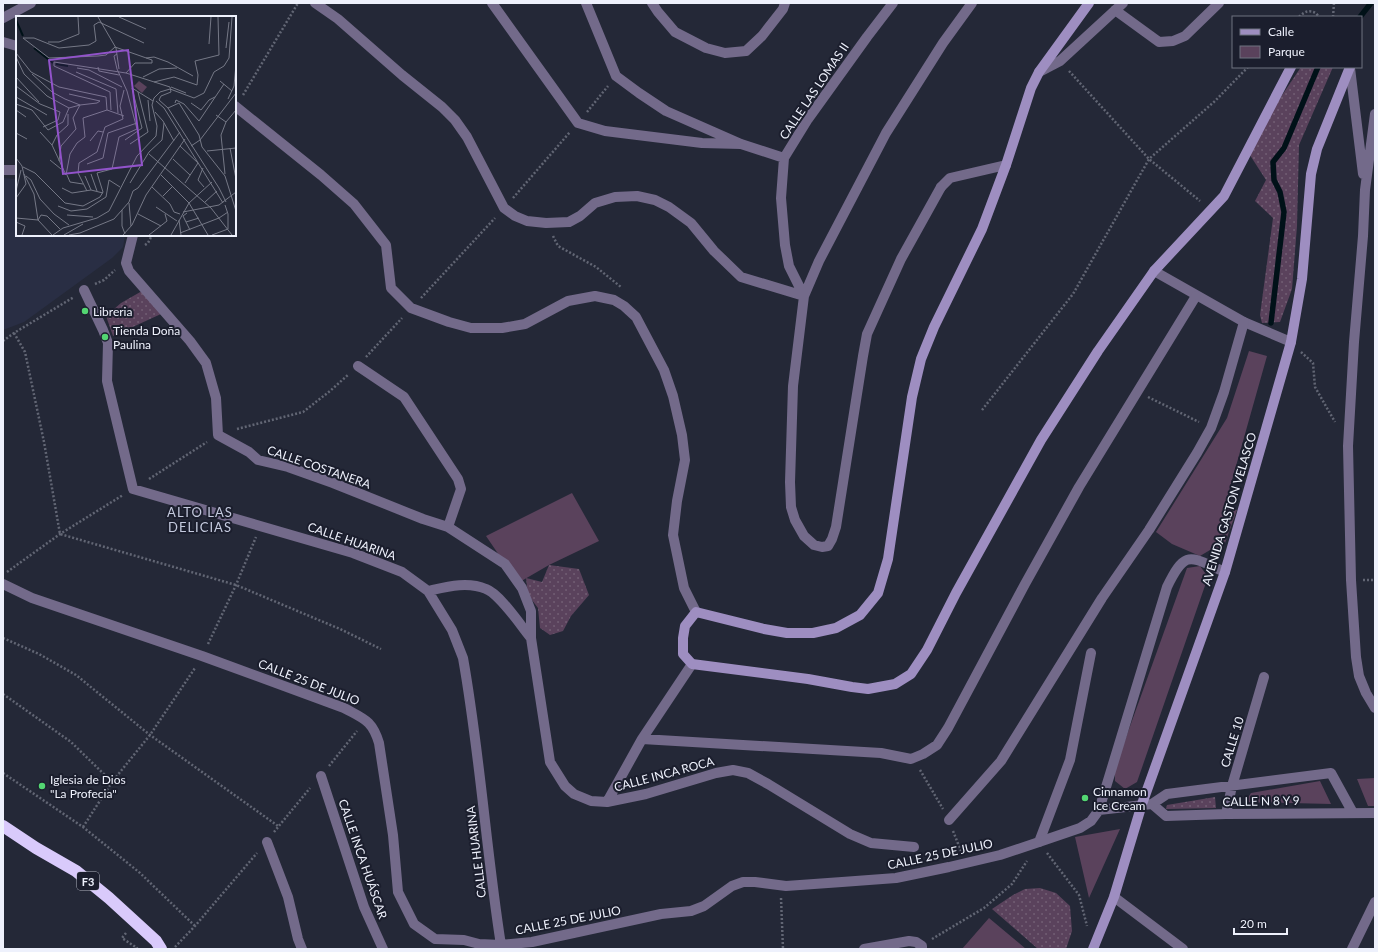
<svg xmlns="http://www.w3.org/2000/svg" width="1378" height="952" font-family="Lato,sans-serif">
	<style>
		.built { fill: #292e44 }
		.grass { fill: url(#grass-dots) }
		.green { fill: #5a425c }
		.lines { fill: none; stroke-linecap: round; stroke-linejoin: round }
		.stream { stroke: #001118; stroke-width: 5.5 }
		.path { stroke: #626674; stroke-width: 2.5; stroke-dasharray: 2 2; stroke-linecap: butt }
		.lane { stroke: #736a8a; stroke-width: 10 }
		.street { stroke: #736a8a; stroke-width: 10 }
		.secondary { stroke: #9e8ec1; stroke-width: 10 }
		.highway { stroke: #d9cafb; stroke-width: 12 }
		.poi-dot { fill: #53d672; stroke: #1b1e2d; stroke-width: 1.5 }
		.labels { text-anchor: middle; dominant-baseline: central; stroke-width: 4; stroke-linejoin: round; paint-order: stroke }
		.shield { fill: #1b1e2d; stroke: #afb2be; stroke-width: 1 }
		.shield-label { font-size: 11px; font-weight: bold; fill: #eef1fc }
		.street-label { font-size: 12px; fill: #eef1fc; stroke: #1b1e2d }
		.poi-label { font-size: 12px; fill: #eef1fc; stroke: #1b1e2d; text-anchor: start }
		.neighbourhood-label { font-size: 13px; letter-spacing: 1px; fill: #c4cade; stroke: #1b1e2d }
		.inset-river { fill: none; stroke: #001118; stroke-width: 2 }
		.inset-road { fill: none; stroke: #757886; stroke-width: 1 }
		.view { fill: #9253cb; fill-opacity: 0.15; stroke: #9253cb; stroke-width: 2 }
		.inset-edge { fill: none; stroke: #eef1fc; stroke-width: 2 }
	</style>
	<defs>
		<pattern id="grass-dots" width="8" height="8" patternUnits="userSpaceOnUse"><rect width="8" height="8" fill="#5a425c"/><path d="M2 2h.1M6 6h.1" fill="none" stroke="#725e74" stroke-width="1.8" stroke-linecap="round"/></pattern>
	</defs>
	<rect width="100%" height="100%" fill="#242837"/>
	<!-- built -->
	<path class="built" d="M3,178l14,1v56h108l-2,12 -11,11 -88,64 -21,8z"/>
	<!-- grass -->
	<path class="grass" d="M1301,67h32l-34,78 -2,81 -5,63 -12,33 -18,1 -2,-8 13,-97 -18,-17 11,-21 -20,-31z
		M142,291l19,23 -48,22 -7,-20 15,-13z
		M549,565l30,4 10,26 -18,21 -8,15 -13,4 -10,-7 -2,-20 -10,-13 -2,-17 16,4z
		M1215,797l1,11 -50,1 1,-4z
		M1040,888l16,5 14,13 2,25 -6,18h-28l-46,-40 21,-14 12,-6z"/>
	<!-- green -->
	<path class="green" d="M1249,351l18,5 -42,149 12,5 -16,44 -11,-4 -10,6 -28,-12 -16,-12 71,-114z
		M572,493l27,48 -50,24 -31,18 -32,-47z
		M1200,566l8,11 -71,205 -12,7 -10,-8v-13l72,-200z
		M1375,778v28h-7l-11,-27z
		M1320,781l11,23 -86,-2 6,-9z
		M1120,829l-31,69 -14,-61z
		M989,918l37,31h-64z"/>
	<g class="lines">
		<!-- stream -->
		<path class="stream" d="M1360,17l11,-14
			M1271,323l13,-111 -4,-20 -6,-12 -1,-18 11,-14 34,-81"/>
		<!-- path -->
		<path class="path" d="M1299,17c6,-6 10,-7 17,-4l3,4
			M1333,17l1,-14
			M1069,71l80,88 51,42
			M243,95l55,-92
			M587,112l21,-26
			M513,198l57,-66
			M553,236l5,10 38,21 25,20
			M145,245l3,-2 4,-8
			M95,284l9,-4 11,-10
			M421,298l74,-80
			M14,333l11,19 19,90 16,92 176,51 104,44 41,20
			M3,341l11,-8 60,-36
			M1301,352l12,11 2,24 20,35
			M366,357l36,-39
			M1148,397l51,25
			M982,410l91,-116 76,-135 66,-58 33,-34
			M237,429l66,-17 27,-21 19,-17
			M149,479l58,-37
			M7,572l53,-38 63,-39
			M1363,580h12
			M3,638l36,16 37,21 74,60 128,91
			M208,644l28,-59 20,-48
			M3,694l68,48 41,40
			M329,766l28,-35
			M920,770l23,39
			M3,773l80,54 57,46 55,53
			M83,827l29,-45 38,-47 45,-67
			M953,831l8,20
			M274,832l36,-44
			M1047,853l32,42 8,31
			M781,898l2,51
			M126,933l-4,5 15,10 -1,1
			M932,939l52,-31 28,-24 15,-23
			M175,947l20,-21 62,-73"/>
		<!-- lane -->
		<path class="lane" d="M1115,10l44,32 14,-1 12,-5 34,-33
			M1039,72l21,-11 63,-58
			M941,187l9,-9 56,-13
			M1154,271l90,51 47,20
			M1039,842l31,-82 21,-107"/>
		<!-- street -->
		<path class="street" d="M315,3l23,16 64,56 40,32 13,13 12,17 37,71 11,8 12,5 19,2 23,-1 11,-6 15,-13 20,-6 22,-1 18,4 14,7 22,16 23,28 27,26 63,19
			M492,3l86,120 27,8 97,12 39,1
			M586,3l30,73 23,17 27,18 75,33 43,14
			M652,3l6,9 17,20 31,16 19,5 21,-2 16,-15 21,-27 2,-6
			M3,18l28,-15
			M3,42l14,4
			M1350,68l13,106
			M235,106l86,69 33,29 32,41 5,43 20,20 38,14 22,6h31l23,-4 43,-23 27,-5 19,4 10,6 12,11 28,53 9,26 9,39 3,25 -8,41 -4,34 11,53 12,24
			M1375,114l-10,76 -2,46 -9,106 -6,104 3,134 5,77 3,19 7,17 9,15
			M3,170h14
			M941,187l-40,72 -34,75 -4,22 -27,171 -4,12 -4,7 -6,1 -8,-2 -10,-9 -9,-16 -4,-13 -1,-25 3,-96 11,-90 15,-35 67,-128 57,-90 29,-40
			M133,235l-7,28 3,8 61,70 16,22 10,35 2,37 31,17 9,8 30,7 45,16 90,36 25,8 57,37 17,24 9,23v27l19,124 15,24 9,8 17,7 16,1 39,-8 70,-21 17,-3 15,3 20,11 82,50 21,9 43,4
			M84,290l19,40 5,13 -1,38 26,108 220,64 49,19 26,19 24,39 11,28c17,95 23,192 38,287
			M804,296l-15,-30 -4,-21 -4,-47 3,-40 24,-39 59,-82 26,-34
			M358,366l46,31 54,82 3,10 -13,38
			M3,584l29,14 170,58 142,52c20,11 28,12 35,35l14,92 5,57 16,32 21,15 29,1 15,4 22,1 31,-3 129,-28 30,-3 13,-5 28,-20 11,-4h12l31,4 56,-4 54,-4 53,-11 51,-12 39,-13 41,-14 11,-7 8,-11 53,-6 15,-10 164,-21 22,40
			M428,591c18,-4 39,-10 58,-2 14,5 35,37 45,49
			M642,739l239,14 30,6 12,-5 14,-9 11,-17 77,-144 54,-97 117,-191
			M321,776l43,131 19,42
			M607,802l35,-63 50,-75
			M1152,804l14,12 60,-2 149,-1
			M1099,810l68,-223c19,-39 23,-30 58,-15
			M1226,814l6,-28 32,-109
			M949,820l52,-59 101,-163 47,-68 48,-77 14,-25 13,-36 20,-70
			M267,842l21,55 10,42 4,10
			M1114,897l69,52
			M864,949l45,-8 7,1 6,4v3
			M1352,949l23,-47"/>
		<!-- secondary -->
		<path class="secondary" d="M1089,3l-50,69 -8,16 -25,77 -24,64 -48,98 -13,32 -9,38 -24,162 -10,34 -18,22 -24,13 -23,5h-26l-23,-4 -68,-17 -11,14 -2,12v16l9,10 116,15 44,8 16,2 27,-5 16,-10 16,-24 29,-57 85,-153 57,-89 56,-80 70,-75 67,-129
			M1093,949l21,-52 28,-93 83,-232 66,-230 11,-63 9,-105 6,-25 33,-82"/>
		<!-- highway -->
		<path class="highway" d="M3,826l33,22 40,23 33,27 47,43 5,8"/>
	</g>
	<!-- markers -->
	<g class="poi-dot">
		<circle cx="85" cy="311" r="4"/>
		<circle cx="105" cy="337" r="4"/>
		<circle cx="42" cy="786" r="4"/>
		<circle cx="1085" cy="798" r="4"/>
	</g>
	<g class="labels">
		<!-- shield labels -->
		<rect class="shield" x="77" y="872" width="22" height="18" rx="3"/>
		<g class="shield-label">
			<text x="88" y="881">F3</text>
		</g>
		<!-- street labels -->
		<g class="street-label">
			<text transform="translate(814 91) rotate(-56)">CALLE LAS LOMAS II</text>
			<text transform="translate(319 467) rotate(19)">CALLE COSTANERA</text>
			<text transform="translate(1229 509) rotate(-73)">AVENIDA GASTON VELASCO</text>
			<text transform="translate(352 541) rotate(19)">CALLE HUARINA</text>
			<text transform="translate(309 682) rotate(21)">CALLE 25 DE JULIO</text>
			<text transform="translate(1232 742) rotate(-73)">CALLE 10</text>
			<text transform="translate(664 774) rotate(-15)">CALLE INCA ROCA</text>
			<text transform="translate(1261 801) rotate(-1)">CALLE N 8 Y 9</text>
			<text transform="translate(476 852) rotate(-97)">CALLE HUARINA</text>
			<text transform="translate(940 854) rotate(-12)">CALLE 25 DE JULIO</text>
			<text transform="translate(363 859) rotate(71)">CALLE INCA HUÁSCAR</text>
			<text transform="translate(568 920) rotate(-11)">CALLE 25 DE JULIO</text>
		</g>
		<!-- poi labels -->
		<g class="poi-label">
			<text x="93" y="311">Libreria</text>
			<text x="113" y="330">Tienda Doña<tspan x="113" dy="14">Paulina</tspan></text>
			<text x="50" y="779">Iglesia de Dios<tspan x="50" dy="14">"La Profecia"</tspan></text>
			<text x="1093" y="791">Cinnamon<tspan x="1093" dy="14">Ice Cream</tspan></text>
		</g>
		<!-- neighbourhood labels -->
		<g class="neighbourhood-label">
			<text x="200" y="512">ALTO LAS<tspan x="200" dy="15">DELICIAS</tspan></text>
		</g>
	</g>
	<!-- overview -->
	<g transform="translate(16 16)">
		<rect width="220" height="220" fill="#242837"/>
		<path d="M123,65l8,6 -5,6 -8,-7z" fill="#5a425c"/>
		<path class="inset-river" d="M0,4l7,16M18,32l19,15M40,48l12,2"/>
		<path class="inset-road" d="M82,1l18,31 3,21M103,1l27,12M32,26h11l20,-8 -1,-17M128,27l-45,-21 -5,3 2,16 -7,4 -30,3 -25,-10h-11l26,20 49,-2 8,-1 9,-8 37,13v3M193,28l2,-27M210,32l3,-26M0,37l15,19 28,15 47,10 1,13M0,41l8,17 23,22 22,12 11,-3M130,42l8,-1 14,5 25,14M82,51l1,4 20,4M61,52l12,2 33,17M60,56l40,17 2,24M110,57l9,-10h17M16,58l20,18 13,7 15,6 17,-2 3,-2 -31,-7M0,61l23,25M127,61l16,-8 18,-1M204,65l12,10M138,66l20,-5 23,8 1,-10 -3,-14 24,-6 -1,-38M0,70l24,18 20,8 -2,8 -15,7M155,71l15,6M116,72l21,13M0,81l31,18M212,83l6,-13 2,-22M132,84l2,21M140,85l8,7 59,95M159,87l1,-3 8,4 15,17 25,-37M175,87l10,7 8,-10 6,-3M0,88l16,6 16,20 15,-8 6,-14M152,92l11,-5 20,32 3,12 23,29 11,35M0,94l10,7M95,94l-1,-18 -56,-26v-4l72,11 44,14 1,5 -10,4 -2,4 9,8 51,80 7,14M139,96l8,9 11,20M200,99l10,7M24,116l12,13M0,117l11,6M109,124l17,-12 -10,-40M74,125l8,-10 5,1M114,128l18,-12 -10,-40M164,130l18,17 -13,20M175,130l9,-6 36,-47M214,132l6,31M191,135l29,-3M133,138l62,54 21,27M0,142l6,8 4,18 -10,14M157,143l17,16M34,144l11,9M43,145l2,-15 15,-17 -3,-11 7,-13M71,148l16,-6 5,-25 29,-10M7,151l12,6 30,30 18,3 17,-9 3,-5 -6,-19 15,-4 7,-32 18,-8 -10,-38 -10,-22 -3,-13 3,-2M187,152l-5,12 6,7M8,158l10,20 4,26M75,158l6,17M209,158l-4,-39 5,-13 10,-12M50,159l4,-21 7,-11 8,-6 -2,-19 24,-8 17,6M50,159l-14,-30 5,-10 11,-10v-11M51,159l3,7 13,2M145,159l28,28 19,32M10,160l5,4 9,19 14,15 15,11M69,160l6,14M114,167l19,-31 13,-12 2,-17M136,171l18,17 4,8 6,2M46,172l10,5 19,-3 12,3M0,175l5,-21M71,175l-9,-18 1,-10 18,-11 8,-25 18,-8 -3,-13 4,-16M147,180l10,-10M189,186l12,-11M113,187l2,23M42,190l13,5 16,-2 19,-12 3,-17 11,7M140,191l21,14M106,194v16l3,8M167,196l36,-7 17,-13M171,197l-4,3 7,14M122,198l23,12M51,199l26,2M0,202l22,2 14,15M22,204l3,-5 6,1 13,13M163,204l2,15M0,206l9,4 -3,9M170,206l13,-4M164,217l39,-15 9,-6M37,219l10,-7 34,-10 12,-7 28,-55 19,-20 1,-10 -5,-21 2,-7 6,-6 10,-3 24,9 10,-5 10,-21 10,-6 5,-8 3,-41M48,219l19,-11M53,219l11,-2 34,-14 15,-17 4,-11 5,-3 42,-56M107,219l9,-10 14,-30 39,-56M133,219l18,-14 -2,-7M155,219l18,-32 23,-21M196,219l16,-6v-15l-3,-9"/>
		<path class="view" d="M112,34l14,115 -79,9 -14,-114z"/>
		<rect width="220" height="220" class="inset-edge"/>
	</g>
	<!-- border -->
	<rect width="1378" height="952" fill="none" stroke="#eef1fc" stroke-width="8"/>
	<!-- legend -->
	<rect x="1232" y="16" width="130" height="52" fill="#1b1e2d" stroke="#6f7280"/>
	<rect x="1240" y="29" width="20" height="6" fill="#9e8ec1" stroke="#6f7280"/>
	<text x="1268" y="36" font-size="12" fill="#eef1fc">Calle</text>
	<rect x="1240" y="46" width="20" height="12" fill="#5a425c" stroke="#6f7280"/>
	<text x="1268" y="56" font-size="12" fill="#eef1fc">Parque</text>
	<!-- scale -->
	<path d="M1234 928v6h53v-6" fill="none" stroke="#eef1fc" stroke-width="2"/>
	<text x="1240" y="928" font-size="12" fill="#eef1fc" stroke="#1b1e2d" stroke-width="3" paint-order="stroke">20 m</text>
</svg>
